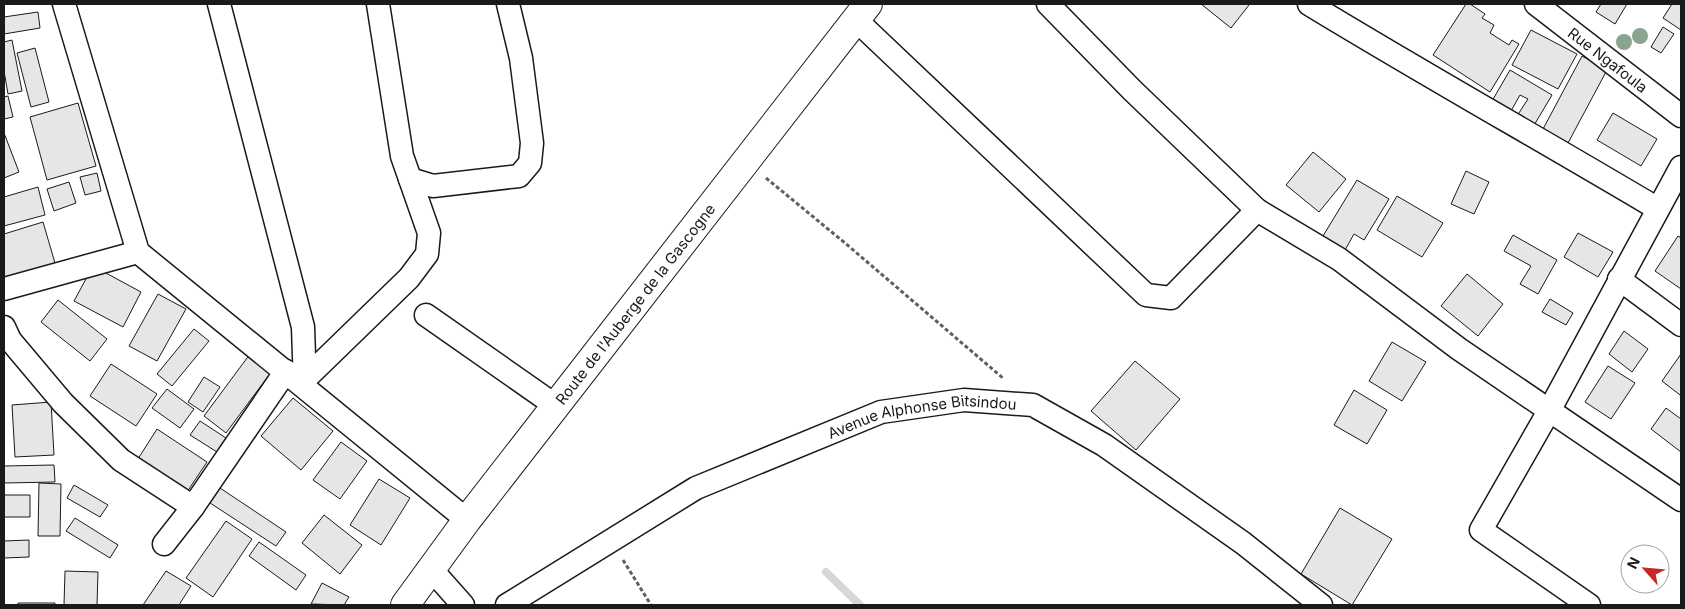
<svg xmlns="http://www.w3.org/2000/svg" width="1685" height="609" font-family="Inter,sans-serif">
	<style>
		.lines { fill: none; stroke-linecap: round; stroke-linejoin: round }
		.stream { stroke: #d7d7d7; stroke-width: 8 }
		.building { fill: #e6e6e6; stroke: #1a1a1a }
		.minor-casing { stroke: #1a1a1a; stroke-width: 25 }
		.tertiary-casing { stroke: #1a1a1a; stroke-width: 30 }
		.path { stroke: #5f5f5f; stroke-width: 3; stroke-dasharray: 4 2.5; stroke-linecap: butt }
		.minor { stroke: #fff; stroke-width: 22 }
		.tertiary { stroke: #fff; stroke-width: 28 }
		.tree { fill: #8aa48f }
		.labels { text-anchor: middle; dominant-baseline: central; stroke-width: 4; stroke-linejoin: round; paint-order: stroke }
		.street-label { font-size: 15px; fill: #1a1a1a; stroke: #fff }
	</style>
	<rect width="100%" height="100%" fill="#fff"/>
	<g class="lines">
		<!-- stream -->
		<path class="stream" d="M826,572l34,33"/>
	</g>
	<!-- building -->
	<path class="building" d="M1201,4h47l1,1 -18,23z
		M1466,4h4l15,10 -3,4 12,7 -4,8 19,12 3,-5 7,4 -29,48 -57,-37z
		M1601,4h26l-12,20 -19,-12z
		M1672,4h9v26l-18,-12z
		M38,12l2,16 -36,6v-17z
		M1663,27l11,7 -13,19 -10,-6z
		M1531,30l46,24 -19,35 -46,-24z
		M12,40l10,51 -14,3 -4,-23v-29z
		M35,48l14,54 -18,5 -14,-54z
		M1582,56l25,14 -39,73 -25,-14z
		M1510,70l42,25 -19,32 -16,-11 11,-17 -8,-4 -9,16 -19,-10z
		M8,96l5,21 -9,2v-22z
		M78,103l18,63 -49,14 -17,-63z
		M1613,113l44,26 -16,27 -44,-26z
		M4,133l15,39 -15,6z
		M1313,152l33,27 -27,33 -33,-27z
		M1466,171l23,11 -15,32 -23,-10z
		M97,173l4,18 -16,4 -5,-18z
		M1357,180l32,19 -25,41 -10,-6 -9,16 -22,-14z
		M69,182l7,21 -22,8 -7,-22z
		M38,187l7,28 -41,11v-29z
		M1397,196l46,27 -21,34 -45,-27z
		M43,222l14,48 -53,16v-52z
		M1578,233l35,19 -15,25 -34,-20z
		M1513,235l44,25 -19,34 -18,-10 11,-18 -27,-15z
		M1678,236l3,2v51l-26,-18z
		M93,266l48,26 -18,35 -49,-26z
		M1467,274l36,30 -25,32 -37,-30z
		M158,294l28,15 -29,52 -28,-15z
		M1550,299l23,14 -7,12 -24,-13z
		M58,300l49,39 -17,22 -49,-39z
		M194,329l15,12 -37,45 -15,-12z
		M1624,331l24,18 -16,23 -23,-18z
		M1392,342l34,20 -24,39 -33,-20z
		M250,354l22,17 -46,62 -22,-17z
		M1681,354v40l-1,1 -18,-14z
		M1135,361l45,38 -44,51 -45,-39z
		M111,364l46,30 -21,32 -46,-30z
		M1608,366l27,17 -24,36 -26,-17z
		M204,377l16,10 -17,25 -15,-10z
		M167,389l27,20 -14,19 -28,-20z
		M1354,390l33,20 -20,34 -33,-19z
		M293,398l40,33 -32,39 -40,-34z
		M51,402l3,53 -39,2 -3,-52z
		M1666,408l15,11v33l-30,-23z
		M200,421l26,17 -9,14 -27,-17z
		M157,429l50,33 -22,33 -49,-33z
		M341,442l26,19 -27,38 -27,-19z
		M54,465l1,17 -51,1v-17z
		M379,479l31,19 -29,47 -31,-20z
		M39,483l22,1 -1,52h-22z
		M74,485l34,20 -8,12 -33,-19z
		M217,486l69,46 -10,14 -69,-45z
		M4,495h26v22h-26z
		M1340,508l52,31 -40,66 -51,-31z
		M324,515l38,30 -22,29 -38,-31z
		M75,518l43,27 -8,13 -44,-27z
		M226,521l26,18 -39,58 -27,-19z
		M29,540v17l-25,1v-17z
		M259,542l47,33 -10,15 -47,-34z
		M65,571l33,1 -1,33h-33z
		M166,571l25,15 -12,19h-36z
		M322,583l27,14 -5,8 -33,-1z
		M18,603h37v2h-37z"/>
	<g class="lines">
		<defs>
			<g id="minor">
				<path d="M64,4l74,248 329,268"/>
				<path d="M219,4l84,323 2,59"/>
				<path d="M1048,4l84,86 125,120 82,49 120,90 222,151"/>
				<path d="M1309,4c115,70 233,136 349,205"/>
				<path id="s1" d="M1536,4l145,112"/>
				<path d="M855,19l291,276 25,3 86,-88"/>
				<path d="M410,179l23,7 86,-10 11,-13 2,-20 -11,-85 -13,-54"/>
				<path d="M1619,279l62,46"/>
				<path d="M4,289l134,-37"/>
				<path d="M426,315l130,91"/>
				<path d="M4,327l6,13 53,63 58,57 72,47"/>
				<path d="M305,379l104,-101 18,-24 2,-21 -27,-77 -24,-152"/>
				<path d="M164,544l29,-37 93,-136"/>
				<path d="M431,569l32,36"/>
				<path id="s2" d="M507,605l189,-117 185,-76 83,-12 69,5 71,40 139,98 78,62"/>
				<path d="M1589,605l-108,-75 68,-119 132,-244"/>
			</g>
			<g id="tertiary">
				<path id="s3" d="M405,605l62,-85 401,-516"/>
			</g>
		</defs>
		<!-- minor casing -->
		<use href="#minor" class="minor-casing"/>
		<!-- tertiary casing -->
		<use href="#tertiary" class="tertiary-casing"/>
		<!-- path -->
		<path class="path" d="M766,178l79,65 159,136
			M623,560l28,45"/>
		<!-- minor -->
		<use href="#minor" class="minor"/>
		<!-- tertiary -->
		<use href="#tertiary" class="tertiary"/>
	</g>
	<!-- trees -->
	<g class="tree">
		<circle cx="1640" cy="36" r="8"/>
		<circle cx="1624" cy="42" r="8"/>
	</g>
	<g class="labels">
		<!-- street labels -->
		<g class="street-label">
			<text stroke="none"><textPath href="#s1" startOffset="91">Rue Ngafoula</textPath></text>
			<text stroke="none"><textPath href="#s3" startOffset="379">Route de l'Auberge de la Gascogne</textPath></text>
			<text stroke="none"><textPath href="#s2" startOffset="462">Avenue Alphonse Bitsindou</textPath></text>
		</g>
	</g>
	<!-- border -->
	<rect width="1685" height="609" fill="none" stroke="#1a1a1a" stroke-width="10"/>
	<!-- north arrow -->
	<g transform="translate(1645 569) rotate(297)"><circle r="24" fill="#ffffff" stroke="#a3a3a3"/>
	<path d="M0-4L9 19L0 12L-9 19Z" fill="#c62828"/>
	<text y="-8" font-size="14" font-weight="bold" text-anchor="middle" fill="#1a1a1a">N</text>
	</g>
</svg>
